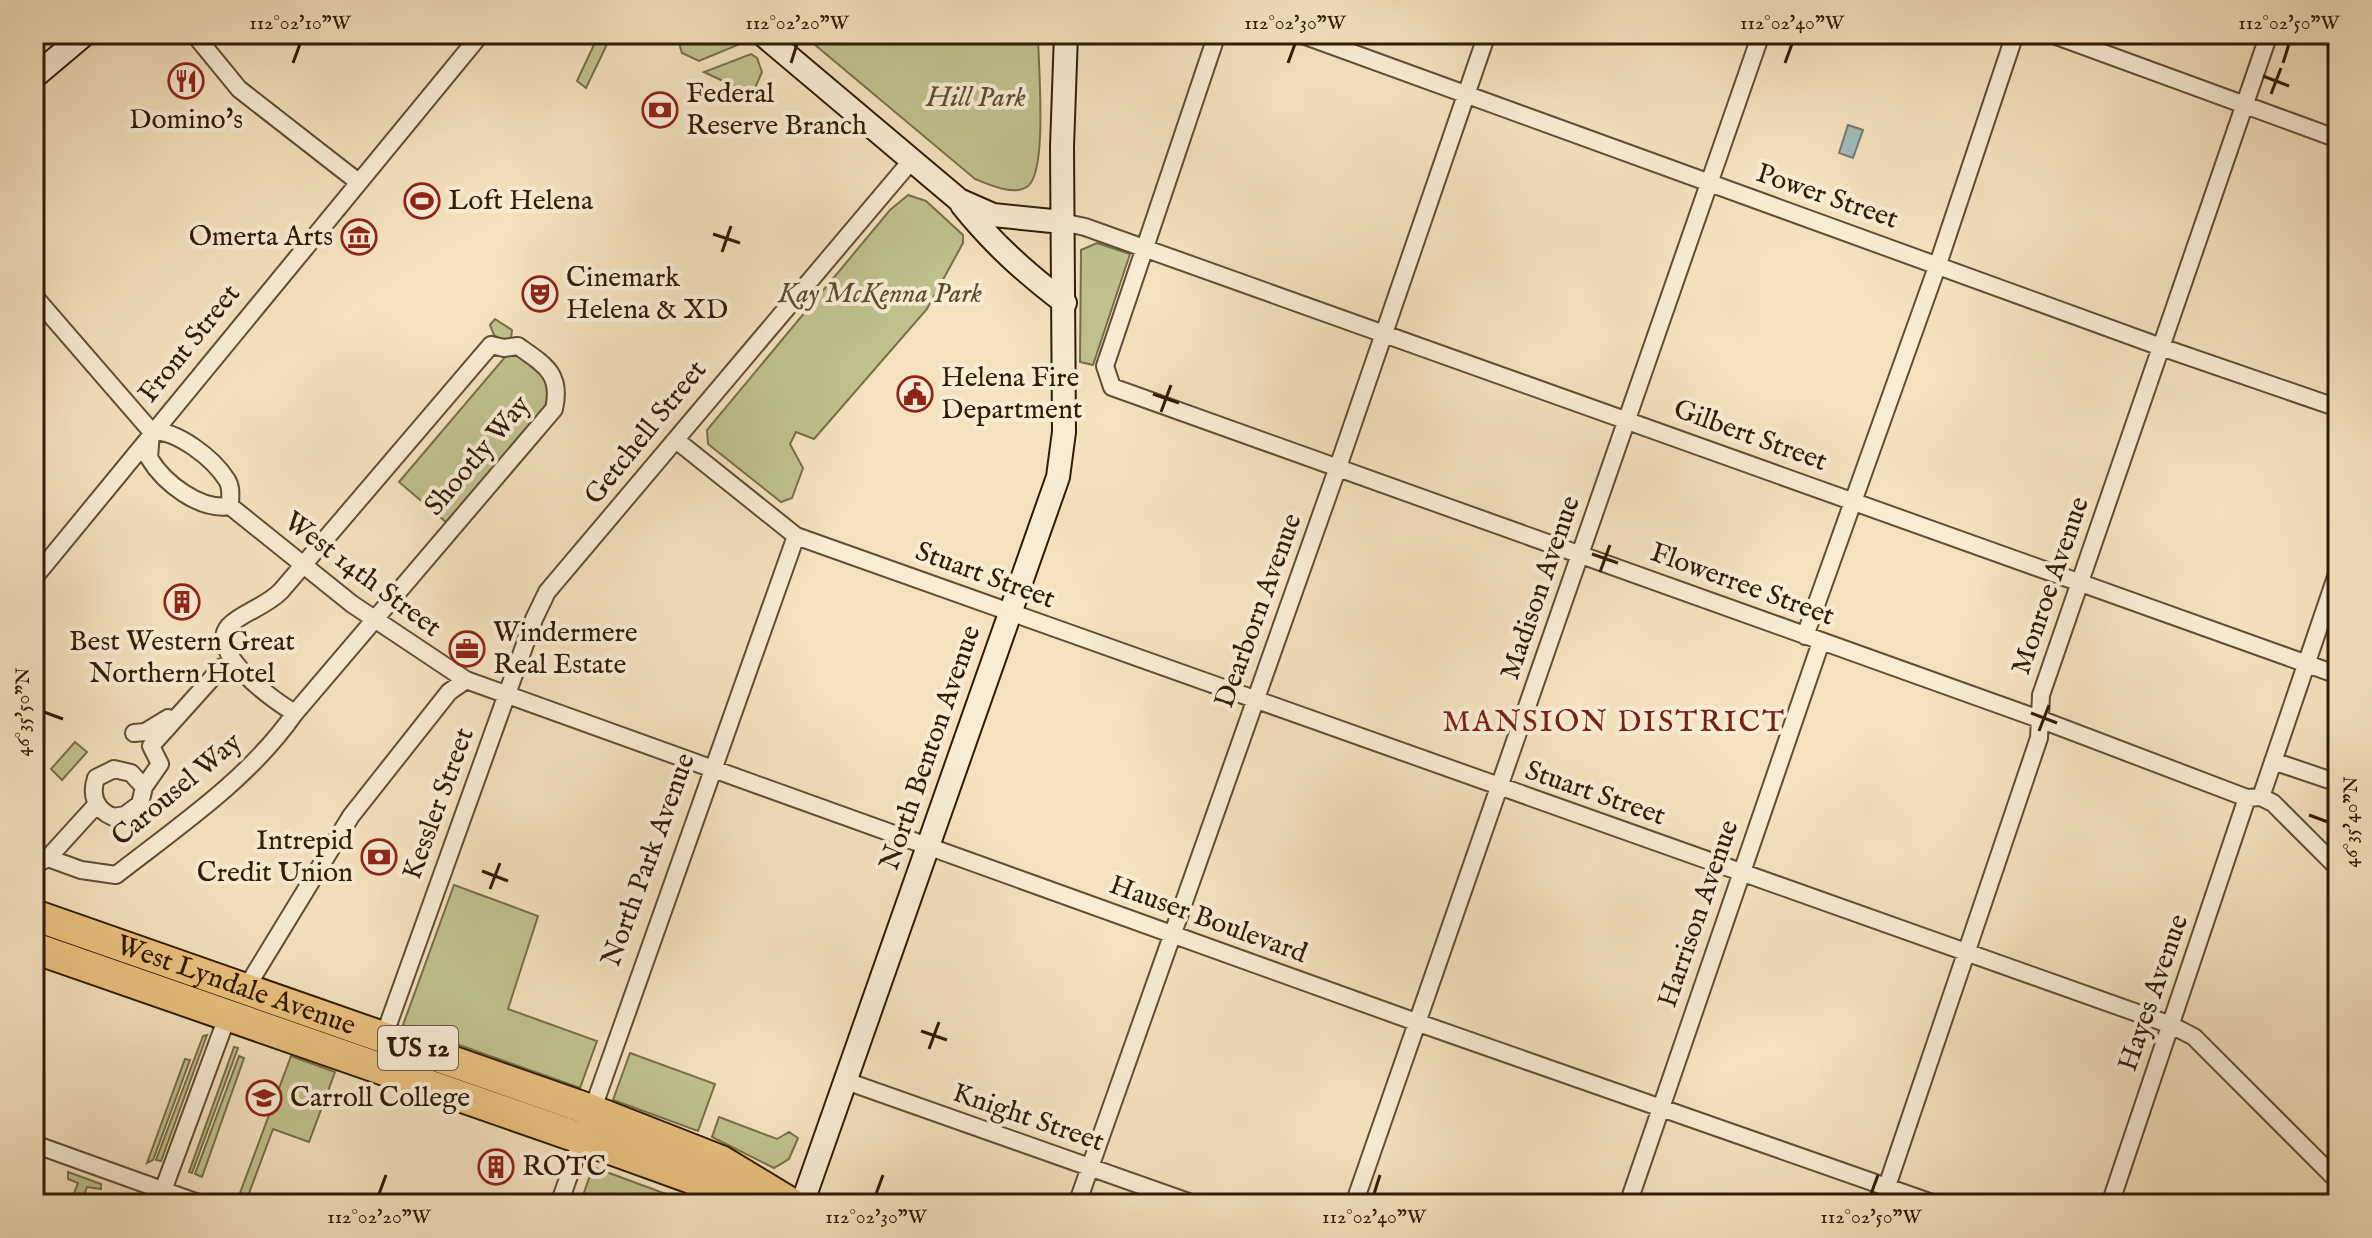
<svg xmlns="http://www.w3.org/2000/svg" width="2372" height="1238" font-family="'IM FELL English',serif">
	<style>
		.green { fill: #c0c28e; stroke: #786f4a; stroke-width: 2 }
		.water { fill: #a1bbbc; stroke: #747b73; stroke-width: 2 }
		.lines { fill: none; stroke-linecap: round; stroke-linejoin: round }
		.street-casing { stroke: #614e33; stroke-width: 20 }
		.secondary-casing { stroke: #301c05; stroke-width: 26 }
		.highway-casing { stroke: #301c05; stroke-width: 34 }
		.street { stroke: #f8ecd5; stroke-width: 16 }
		.secondary { stroke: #f8ecd5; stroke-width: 22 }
		.highway { stroke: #eac17f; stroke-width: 30 }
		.ticks { fill: none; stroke: #301c05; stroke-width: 3 }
		.labels { text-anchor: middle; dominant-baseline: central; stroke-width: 8; stroke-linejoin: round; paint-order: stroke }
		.shield { fill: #f8ecd5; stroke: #6c5a43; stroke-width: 2 }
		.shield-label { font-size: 26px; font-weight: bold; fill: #301c05 }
		.poi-label { font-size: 28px; fill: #301c05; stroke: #f8ecd5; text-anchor: start }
		.park-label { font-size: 28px; font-style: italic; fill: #5b4e2e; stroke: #f8ecd5 }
		.street-label { font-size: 28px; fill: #301c05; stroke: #f8ecd5 }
		.neighbourhood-label { font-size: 30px; letter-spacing: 2px; fill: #7a1f14; stroke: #f8ecd5 }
		.neatline { fill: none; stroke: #301c05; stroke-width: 3 }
		.ticks-label { font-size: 20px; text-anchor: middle; fill: #301c05 }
	</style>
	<rect width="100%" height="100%" fill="#f4e2be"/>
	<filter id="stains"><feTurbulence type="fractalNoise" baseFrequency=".0025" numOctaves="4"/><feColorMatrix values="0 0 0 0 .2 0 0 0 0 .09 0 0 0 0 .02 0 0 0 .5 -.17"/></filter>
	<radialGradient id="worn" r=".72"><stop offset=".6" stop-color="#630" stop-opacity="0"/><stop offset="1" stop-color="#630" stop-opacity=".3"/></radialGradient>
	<!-- green -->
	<path class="green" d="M599,34h13l-26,54 -9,-7z
		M676,34h51l13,10 -41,17 -17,-8z
		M802,34h236c0,28 10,136 -10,152 -14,11 -40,-2 -53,-7z
		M751,54l6,4 5,14 -10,23 -48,-23z
		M908,195l18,6 37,34v8l-36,66 -113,130 -18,-7 -6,12 13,24 -11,30 -11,4 -73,-58 -1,-14 183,-220z
		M1097,243l33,11 -37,111 -13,-3 1,-112z
		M495,319l17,11 -1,9 -7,2 -10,-6 -4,-10z
		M514,354l26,17 9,13 -1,20 -102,118 -47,-40 106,-125z
		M75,742l12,10 -25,28 -11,-11z
		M454,885l84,31 -30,93 89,32 -17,47 -177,-63z
		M207,1035l-46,126 -5,-1 47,-124z
		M234,1047l4,1 -46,125 -3,-1z
		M630,1053l85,31 -17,47 -85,-31z
		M239,1056l5,2 -42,119 -7,-3z
		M291,1056l44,16 -26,70 -36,-13 -25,67 -8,-3z
		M185,1059l5,1 -37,100 -6,3z
		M719,1117l58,22 12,-7 9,6 -9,21 -15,9 -62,-31z
		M593,1167l100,37h-113z
		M68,1172l33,12v5l-14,-2 -6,17h-11l8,-21 -10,-4z"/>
	<!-- water -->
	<path class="water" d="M1848,125l15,5 -10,28 -14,-5z"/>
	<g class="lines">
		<defs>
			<path id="street" d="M194,34l45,55 118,92
				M1217,34l-112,332 7,21 930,333 205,78 14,-1 12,6 65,65
				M1300,34l861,313 177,61
				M2051,34l287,105
				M1062,222l23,5 1253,448
				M34,296l117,135
				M491,345l13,3 14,-2c27,19 44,28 36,63l-259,304c-20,-11 -89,-61 -66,-87 13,-14 35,-18 52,-35z
				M151,431c26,-1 62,27 76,49 5,8 3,17 3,26
				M151,432l-2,26c15,25 51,53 81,48
				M676,440l120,96 1375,489 23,12 144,144
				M230,506l122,98 114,76 950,342 519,182
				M34,578l447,-544
				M1805,636l133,-372 77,-230
				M134,733l11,-1 23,-14
				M2273,761l65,22
				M144,787l-13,-14 -17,-4 -18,9c-6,18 0,32 17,39l12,-2 15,-11 4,-17 16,-23 -9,-18 71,-79
				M2261,797l77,-226
				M48,858l49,-54
				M34,865l14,-7 33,12 35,5c63,-49 133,-96 179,-162
				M243,993l108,-177 98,-124 17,-12
				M384,1036l150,-417 13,-27 364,-431
				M846,1081l348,123
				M34,1144l167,60
				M158,1204l71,-192
				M559,1204l237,-668
				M1077,1204l261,-737 149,-433
				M1354,1204l407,-1170
				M1628,1204l193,-562
				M1881,1204l158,-466 2,-43 228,-661
				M2110,1204l137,-406"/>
			<path id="secondary" d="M762,34l197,166 34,15 69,7
				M34,77l51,-43
				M962,205c31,39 64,68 103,98
				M802,1204l256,-727 6,-45 -2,-285 4,-113"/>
			<g id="highway">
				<path id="s1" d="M34,915l557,195 130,51 71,43"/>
				<path d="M34,948l549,191 108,39 53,26"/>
			</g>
		</defs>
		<!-- street casing -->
		<use href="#street" class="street-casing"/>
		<!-- secondary casing -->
		<use href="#secondary" class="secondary-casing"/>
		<!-- highway casing -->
		<use href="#highway" class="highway-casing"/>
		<!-- street -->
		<use href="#street" class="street"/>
		<!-- secondary -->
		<use href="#secondary" class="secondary"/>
		<!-- highway -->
		<use href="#highway" class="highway"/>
	</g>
	<!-- ticks -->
	<path class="ticks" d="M293,63l7,-19M791,63l6,-19M1288,63l7,-19M1785,63l7,-19M2283,63l6,-19M2263,76l26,10M2271,94l10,-26M713,234l27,9M722,252l9,-26M1153,394l26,9M1161,412l10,-27M1592,554l26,9M1600,572l10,-27M44,712l19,7M2031,713l26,10M2039,731l10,-26M2309,815l19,7M482,871l26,10M490,889l10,-26M921,1031l26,9M929,1049l10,-27M379,1194l7,-19M876,1194l7,-19M1374,1194l6,-19M1871,1194l7,-19"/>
	<!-- icons -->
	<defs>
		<symbol id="restaurant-ring" viewBox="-11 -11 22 22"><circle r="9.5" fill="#f8ecd5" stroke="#8f2418" stroke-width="1.5"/><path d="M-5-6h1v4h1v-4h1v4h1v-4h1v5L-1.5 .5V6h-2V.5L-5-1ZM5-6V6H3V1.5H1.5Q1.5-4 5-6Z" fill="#8f2418"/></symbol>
		<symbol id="bank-ring" viewBox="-11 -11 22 22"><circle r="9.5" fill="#f8ecd5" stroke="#8f2418" stroke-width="1.5"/><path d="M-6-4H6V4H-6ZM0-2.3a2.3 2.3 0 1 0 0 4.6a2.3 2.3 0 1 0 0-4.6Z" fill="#8f2418"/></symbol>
		<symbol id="stadium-ring" viewBox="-11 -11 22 22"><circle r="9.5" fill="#f8ecd5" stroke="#8f2418" stroke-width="1.5"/><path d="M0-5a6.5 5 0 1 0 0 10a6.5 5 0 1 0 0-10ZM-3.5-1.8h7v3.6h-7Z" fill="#8f2418"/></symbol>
		<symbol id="museum-ring" viewBox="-11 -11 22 22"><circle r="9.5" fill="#f8ecd5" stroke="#8f2418" stroke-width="1.5"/><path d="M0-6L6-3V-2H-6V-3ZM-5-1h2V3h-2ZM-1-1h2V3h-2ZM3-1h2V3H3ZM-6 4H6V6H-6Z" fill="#8f2418"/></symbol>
		<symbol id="theatre-ring" viewBox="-11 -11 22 22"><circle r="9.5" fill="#f8ecd5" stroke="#8f2418" stroke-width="1.5"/><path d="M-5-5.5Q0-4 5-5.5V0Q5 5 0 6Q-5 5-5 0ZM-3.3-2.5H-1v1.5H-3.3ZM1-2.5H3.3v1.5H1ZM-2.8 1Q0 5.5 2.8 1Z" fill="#8f2418"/></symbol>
		<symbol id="civic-ring" viewBox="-11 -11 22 22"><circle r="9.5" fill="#f8ecd5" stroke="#8f2418" stroke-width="1.5"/><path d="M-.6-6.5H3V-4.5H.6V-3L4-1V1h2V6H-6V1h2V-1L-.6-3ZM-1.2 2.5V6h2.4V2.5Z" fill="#8f2418"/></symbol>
		<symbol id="building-ring" viewBox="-11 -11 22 22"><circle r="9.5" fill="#f8ecd5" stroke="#8f2418" stroke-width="1.5"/><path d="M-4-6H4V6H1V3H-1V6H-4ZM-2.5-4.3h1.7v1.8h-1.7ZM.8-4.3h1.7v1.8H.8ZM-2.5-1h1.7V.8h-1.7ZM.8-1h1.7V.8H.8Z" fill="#8f2418"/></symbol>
		<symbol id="office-ring" viewBox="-11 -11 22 22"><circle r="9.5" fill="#f8ecd5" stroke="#8f2418" stroke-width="1.5"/><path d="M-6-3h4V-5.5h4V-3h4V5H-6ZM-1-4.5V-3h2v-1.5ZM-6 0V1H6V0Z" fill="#8f2418"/></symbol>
		<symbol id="university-ring" viewBox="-11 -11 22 22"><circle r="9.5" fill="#f8ecd5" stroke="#8f2418" stroke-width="1.5"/><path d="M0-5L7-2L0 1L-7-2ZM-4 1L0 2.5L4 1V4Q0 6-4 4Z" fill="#8f2418"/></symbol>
	</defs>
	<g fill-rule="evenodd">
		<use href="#restaurant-ring" x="166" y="61" width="40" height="40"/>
		<use href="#bank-ring" x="640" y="90" width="40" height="40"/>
		<use href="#stadium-ring" x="402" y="181" width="40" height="40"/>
		<use href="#museum-ring" x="339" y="217" width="40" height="40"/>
		<use href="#theatre-ring" x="520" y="274" width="40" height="40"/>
		<use href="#civic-ring" x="895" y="374" width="40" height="40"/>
		<use href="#building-ring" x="162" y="582" width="40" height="40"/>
		<use href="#office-ring" x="447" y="629" width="40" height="40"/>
		<use href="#bank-ring" x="359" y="837" width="40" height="40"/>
		<use href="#university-ring" x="244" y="1078" width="40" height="40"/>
		<use href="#building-ring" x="476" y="1147" width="40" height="40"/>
	</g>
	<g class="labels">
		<!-- shield labels -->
		<rect class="shield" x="378" y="1026" width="80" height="44" rx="6"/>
		<g class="shield-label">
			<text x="418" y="1048">US 12</text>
		</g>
		<!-- poi labels -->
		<g class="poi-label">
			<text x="686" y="94">Federal<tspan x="686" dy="32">Reserve Branch</tspan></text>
			<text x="186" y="120" text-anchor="middle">Domino's</text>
			<text x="448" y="201">Loft Helena</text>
			<text x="333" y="237" text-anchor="end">Omerta Arts</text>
			<text x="566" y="278">Cinemark<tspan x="566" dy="32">Helena &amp; XD</tspan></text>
			<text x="941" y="378">Helena Fire<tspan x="941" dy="32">Department</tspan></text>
			<text x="493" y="633">Windermere<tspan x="493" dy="32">Real Estate</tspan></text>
			<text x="182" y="642" text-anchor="middle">Best Western Great<tspan x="182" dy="32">Northern Hotel</tspan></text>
			<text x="353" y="841" text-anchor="end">Intrepid<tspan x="353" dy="32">Credit Union</tspan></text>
			<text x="290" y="1098">Carroll College</text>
			<text x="522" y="1167">ROTC</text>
		</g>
		<!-- park labels -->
		<g class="park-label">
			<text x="976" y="98">Hill Park</text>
			<text x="880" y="294">Kay McKenna Park</text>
		</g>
		<!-- street labels -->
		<g class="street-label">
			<text transform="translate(1827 197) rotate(19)">Power Street</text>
			<text transform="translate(190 344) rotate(-51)">Front Street</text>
			<text transform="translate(646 433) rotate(-51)">Getchell Street</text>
			<text transform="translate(1750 436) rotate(20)">Gilbert Street</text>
			<text transform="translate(478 456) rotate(-50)">Shootly Way</text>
			<text transform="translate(362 575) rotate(37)">West 14th Street</text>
			<text transform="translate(985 576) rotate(20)">Stuart Street</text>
			<text transform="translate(1742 585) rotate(20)">Flowerree Street</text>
			<text transform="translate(2051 586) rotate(-71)">Monroe Avenue</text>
			<text transform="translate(1541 588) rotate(-71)">Madison Avenue</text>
			<text transform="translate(1259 611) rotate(-70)">Dearborn Avenue</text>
			<text transform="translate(931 748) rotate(-71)">North Benton Avenue</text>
			<text transform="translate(177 790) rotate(-40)">Carousel Way</text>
			<text transform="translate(1595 794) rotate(19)">Stuart Street</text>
			<text transform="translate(439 804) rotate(-70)">Kessler Street</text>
			<text transform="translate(649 860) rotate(-70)">North Park Avenue</text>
			<text transform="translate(1699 914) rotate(-71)">Harrison Avenue</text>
			<text transform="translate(1208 920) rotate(20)">Hauser Boulevard</text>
			<text stroke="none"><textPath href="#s1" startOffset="214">West Lyndale Avenue</textPath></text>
			<text transform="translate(2154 993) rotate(-71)">Hayes Avenue</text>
			<text transform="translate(1028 1118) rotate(19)">Knight Street</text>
		</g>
		<!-- neighbourhood labels -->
		<g class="neighbourhood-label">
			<text x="1614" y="723">MANSION DISTRICT</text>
		</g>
	</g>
	<!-- margin -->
	<rect width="2372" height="1238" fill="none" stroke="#f4e2be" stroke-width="88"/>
	<rect x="44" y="44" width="2284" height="1150" class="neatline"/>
	<g class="ticks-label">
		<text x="300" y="29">112°02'10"W</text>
		<text x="797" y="29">112°02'20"W</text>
		<text x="1295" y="29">112°02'30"W</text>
		<text x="1792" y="29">112°02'40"W</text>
		<text x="2289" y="29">112°02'50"W</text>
		<text transform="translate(22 712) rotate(-90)" y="7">46°35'50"N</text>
		<text transform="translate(2350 822) rotate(-90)" y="7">46°35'40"N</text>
		<text x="379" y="1223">112°02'20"W</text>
		<text x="876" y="1223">112°02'30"W</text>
		<text x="1374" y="1223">112°02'40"W</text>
		<text x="1871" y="1223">112°02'50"W</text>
	</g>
	<rect width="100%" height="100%" filter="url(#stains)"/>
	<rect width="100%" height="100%" fill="url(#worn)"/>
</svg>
